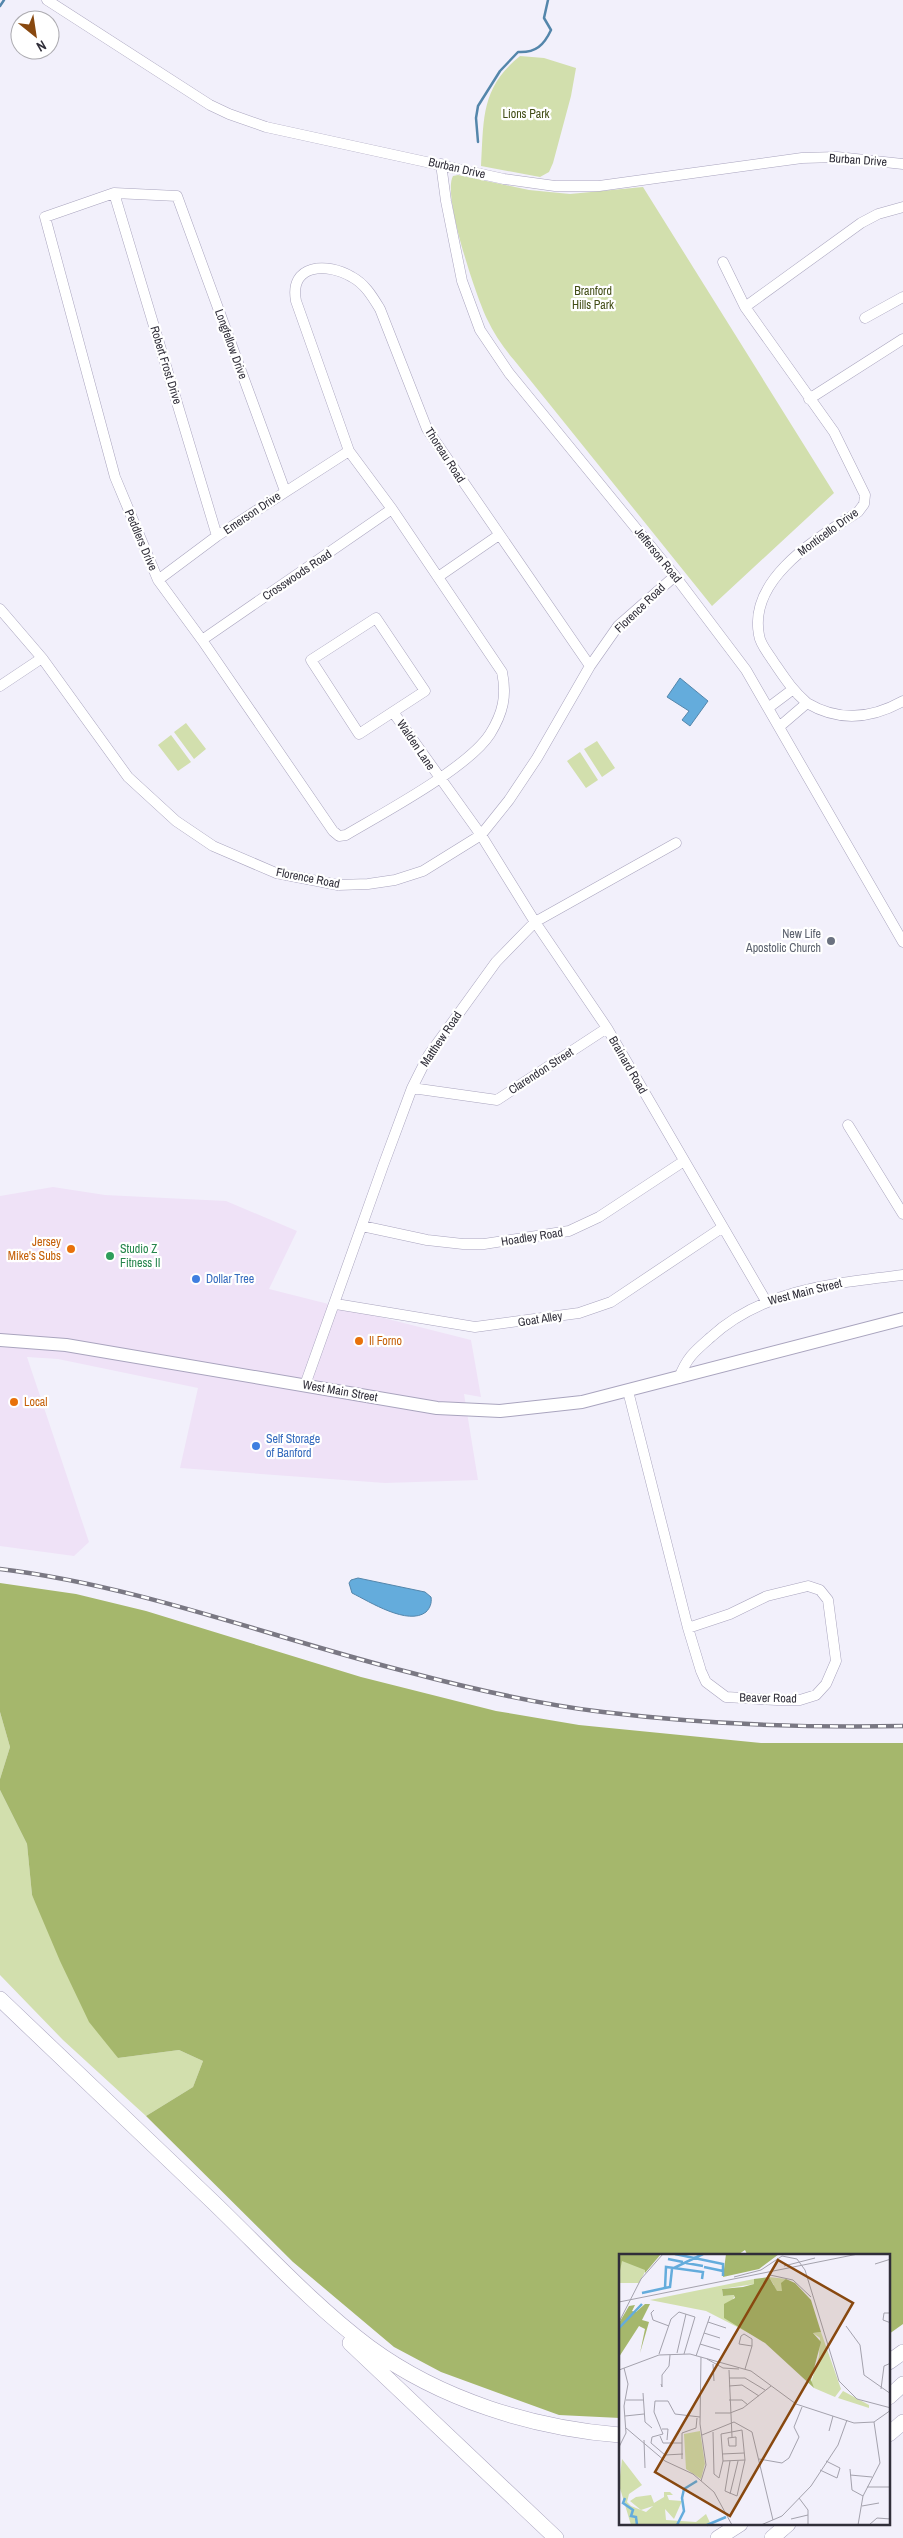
<svg xmlns="http://www.w3.org/2000/svg" width="903" height="2538" font-family="'Archivo Narrow',sans-serif">
	<style>
		.commercial { fill: #efe2f7 }
		.green { fill: #d2dfad }
		.forest { fill: #a5b76c }
		.water { fill: #64acdc; stroke: #5486ab }
		.lines { fill: none; stroke-linecap: round; stroke-linejoin: round }
		.stream { stroke: #5486ab; stroke-width: 2.5 }
		.minor-casing { stroke: #a9a4be; stroke-width: 11 }
		.major-casing { stroke: #a9a4be; stroke-width: 14 }
		.highway-casing { stroke: #a9a4be; stroke-width: 16 }
		.minor { stroke: #fff; stroke-width: 10 }
		.major { stroke: #fff; stroke-width: 12 }
		.highway { stroke: #fff; stroke-width: 15 }
		.rail-casing { stroke: #7a7883; stroke-width: 4.5 }
		.rail { stroke: #fff; stroke-width: 2.5; stroke-dasharray: 8; stroke-linecap: butt }
		.worship-dot { fill: #6b7280; stroke: #fff; stroke-width: 2 }
		.food-dot { fill: #e8710a; stroke: #fff; stroke-width: 2 }
		.leisure-dot { fill: #2e9e5b; stroke: #fff; stroke-width: 2 }
		.shop-dot { fill: #3f7fe0; stroke: #fff; stroke-width: 2 }
		.labels { text-anchor: middle; dominant-baseline: central; stroke-width: 4.5; stroke-linejoin: round; paint-order: stroke }
		.park-label { font-size: 12px; fill: #424d16; stroke: #fff }
		.street-label { font-size: 12px; fill: #302e39; stroke: #fff }
		.worship-label { font-size: 12px; fill: #5b616d; stroke: #fff; text-anchor: end }
		.food-label { font-size: 12px; fill: #c56008; stroke: #fff; text-anchor: start }
		.leisure-label { font-size: 12px; fill: #27864d; stroke: #fff; text-anchor: start }
		.shop-label { font-size: 12px; fill: #366cbe; stroke: #fff; text-anchor: start }
		.inset-river { fill: none; stroke: #64acdc; stroke-width: 2.5 }
		.inset-road { fill: none; stroke: #a4a2ad; stroke-width: 1 }
		.view { fill: #88480f; fill-opacity: 0.15; stroke: #88480f; stroke-width: 2.5 }
		.inset-edge { fill: none; stroke: #302e39; stroke-width: 2.5 }
	</style>
	<rect width="100%" height="100%" fill="#f2f0fb"/>
	<!-- commercial -->
	<path class="commercial" d="M53,1187l52,8 121,6 71,30 -28,58 202,51 10,57 -17,-3 14,86 -93,3 -205,-15 18,-80 -140,-29 -31,-2 62,185 -15,14 -74,-10v-350z"/>
	<!-- green -->
	<path class="green" d="M520,56l24,2 32,10 -5,28 -18,67 -4,9 -9,5 -59,-11c3,-46 -1,-78 39,-110z
		M458,175l71,15 41,4 73,-7 191,306 -122,113 -198,-246c-11,-13 -20,-26 -27,-41 -11,-23 -45,-124 -34,-143z
		M186,723l20,26 -12,10 -20,-27z
		M171,735l20,27 -13,9 -20,-26z
		M597,741l18,27 -13,9 -18,-28z
		M580,752l18,28 -12,8 -19,-27z
		M0,1712l10,35 -10,32z
		M0,1790l27,54 5,51 86,163 61,-8 24,11 -10,26 -47,29 -83,-76 -63,-65z"/>
	<!-- forest -->
	<path class="forest" d="M0,1583l76,11 70,17 215,66 135,34 83,14 182,18h142v581l-14,10v-78h-141l-3,-6 -9,6h-116v162l-61,-3 -118,-43 -47,-25 -101,-85 -147,-146 47,-29 10,-26 -24,-11 -61,8 -29,-36 -29,-61 -28,-66 -5,-51 -27,-54v-11l10,-32 -10,-35z"/>
	<!-- water -->
	<path class="water" d="M680,678l28,23 -18,25 -8,-6 7,-9 -22,-14z
		M358,1578l67,14 6,5c1,6 -1,11 -5,15 -18,14 -56,-10 -74,-19l-3,-10 2,-3z"/>
	<g class="lines">
		<!-- stream -->
		<path class="stream" d="M0,6l4,-6
			M478,142l-2,-24 2,-12 22,-35 18,-19c18,1 26,-7 33,-22l-7,-12 4,-18"/>
		<defs>
			<path id="minor" d="M47,0l163,105 19,9 37,13 238,52 51,7h44l203,-28 35,-1 66,7
				M441,164l5,37 16,80 18,49 29,43 166,203 71,94 157,272
				M114,193l103,343
				M723,262l22,45 89,125 31,63 -1,9 -6,8c-40,26 -110,66 -99,123 1,9 9,18 14,26 11,16 19,29 34,42
				M745,307l116,-84 17,-9 25,-7
				M865,318l38,-21
				M809,399l94,-60
				M285,491l-108,-295 -63,-3 -69,24 70,260 43,103 44,60 131,191 6,5 7,-1c37,-22 122,-67 144,-101 13,-21 17,-38 12,-62l-110,-163 -43,-58 -53,-150c-7,-37 31,-39 56,-24 13,7 20,19 28,32l47,120 163,237
				M438,577l61,-42
				M158,580l59,-44 132,-85
				M0,609l42,49 86,119 48,44 37,25 63,27 62,12 30,-1 27,-4 28,-9 58,-36 28,-35 28,-42 53,-92 28,-40 57,-50
				M376,618l49,73 -66,43 -48,-74z
				M202,640l190,-131
				M0,686l42,-28
				M768,708l24,-18
				M393,712l88,123 54,87 72,106 159,273
				M779,727l28,-24c32,19 64,16 96,-2
				M412,1088l85,12 110,-72
				M848,1125l55,89
				M362,1226l65,14 36,4h21l85,-13 30,-14 85,-56
				M336,1304l139,23 104,-14 32,-11 112,-75
				M679,1378c8,-21 16,-27 32,-41 52,-48 125,-54 192,-62
				M305,1385l78,-219 29,-78 16,-32 68,-94 39,-40 141,-79
				M628,1391l60,237 42,-14 37,-18 41,-10 12,4 8,10 8,61 -10,23 -10,11 -16,5h-23l-51,-3 -20,-15 -5,-11 -13,-43"/>
			<path id="major" d="M0,1340l66,5 371,63 63,3 82,-9 321,-83"/>
			<path id="highway" d="M0,1999c71,67 141,135 212,202 51,49 101,104 157,146 72,53 164,81 251,88
				M350,2343l206,195
				M889,2362l14,-10
				M889,2397l14,-13
				M889,2434l14,-12
				M718,2538l22,-14
				M772,2538l16,-14"/>
		</defs>
		<!-- minor casing -->
		<use href="#minor" class="minor-casing"/>
		<!-- major casing -->
		<use href="#major" class="major-casing"/>
		<!-- highway casing -->
		<use href="#highway" class="highway-casing"/>
		<!-- minor -->
		<use href="#minor" class="minor"/>
		<!-- major -->
		<use href="#major" class="major"/>
		<!-- highway -->
		<use href="#highway" class="highway"/>
		<defs>
			<path id="rail" d="M0,1569c140,17 272,69 408,103 64,17 129,32 195,40 99,12 200,16 300,14"/>
		</defs>
		<!-- rail casing -->
		<use href="#rail" class="rail-casing"/>
		<!-- rail -->
		<use href="#rail" class="rail"/>
	</g>
	<!-- markers -->
	<circle class="worship-dot" cx="831" cy="941" r="5"/>
	<g class="food-dot">
		<circle cx="71" cy="1249" r="5"/>
		<circle cx="359" cy="1341" r="5"/>
		<circle cx="14" cy="1402" r="5"/>
	</g>
	<circle class="leisure-dot" cx="110" cy="1256" r="5"/>
	<g class="shop-dot">
		<circle cx="196" cy="1279" r="5"/>
		<circle cx="256" cy="1446" r="5"/>
	</g>
	<g class="labels">
		<!-- park labels -->
		<g class="park-label">
			<text x="526" y="114">Lions Park</text>
			<text x="593" y="291">Branford<tspan x="593" dy="14">Hills Park</tspan></text>
		</g>
		<!-- street labels -->
		<g class="street-label">
			<text transform="translate(858 160) rotate(4)">Burban Drive</text>
			<text transform="translate(457 168) rotate(13)">Burban Drive</text>
			<text transform="translate(231 344) rotate(70)">Longfellow Drive</text>
			<text transform="translate(166 365) rotate(73)">Robert Frost Drive</text>
			<text transform="translate(445 455) rotate(57)">Thoreau Road</text>
			<text transform="translate(252 513) rotate(-34)">Emerson Drive</text>
			<text transform="translate(828 532) rotate(-36)">Monticello Drive</text>
			<text transform="translate(141 540) rotate(67)">Peddlers Drive</text>
			<text transform="translate(658 555) rotate(51)">Jefferson Road</text>
			<text transform="translate(297 575) rotate(-34)">Crosswoods Road</text>
			<text transform="translate(640 608) rotate(-44)">Florence Road</text>
			<text transform="translate(416 745) rotate(56)">Walden Lane</text>
			<text transform="translate(308 878) rotate(11)">Florence Road</text>
			<text transform="translate(441 1039) rotate(-56)">Matthew Road</text>
			<text transform="translate(628 1065) rotate(60)">Brainard Road</text>
			<text transform="translate(541 1071) rotate(-33)">Clarendon Street</text>
			<text transform="translate(532 1237) rotate(-9)">Hoadley Road</text>
			<text transform="translate(805 1292) rotate(-14)">West Main Street</text>
			<text transform="translate(540 1319) rotate(-9)">Goat Alley</text>
			<text transform="translate(340 1391) rotate(10)">West Main Street</text>
			<text transform="translate(768 1698) rotate(1)">Beaver Road</text>
		</g>
		<!-- worship labels -->
		<g class="worship-label">
			<text x="821" y="934">New Life<tspan x="821" dy="14">Apostolic Church</tspan></text>
		</g>
		<!-- food labels -->
		<g class="food-label">
			<text x="61" y="1242" text-anchor="end">Jersey<tspan x="61" dy="14">Mike's Subs</tspan></text>
			<text x="369" y="1341">Il Forno</text>
			<text x="24" y="1402">Local</text>
		</g>
		<!-- leisure labels -->
		<g class="leisure-label">
			<text x="120" y="1249">Studio Z<tspan x="120" dy="14">Fitness II</tspan></text>
		</g>
		<!-- shop labels -->
		<g class="shop-label">
			<text x="206" y="1279">Dollar Tree</text>
			<text x="266" y="1439">Self Storage<tspan x="266" dy="14">of Banford</tspan></text>
		</g>
	</g>
	<!-- overview -->
	<g transform="translate(619 2254)">
		<rect width="271" height="271" fill="#f2f0fb"/>
		<path d="M0,0l27,16 -7,13h-20zM150,23l17,2 -3,11 3,62 -80,-41 -56,-11 104,-21v5l-32,5 1,7 12,-1 -3,6 -8,6 50,-22zM202,78l20,57 -6,8 -21,-9 -3,-5 8,-27 1,-18 -7,-5zM224,137l26,14v3l-31,-10zM81,177l5,33 -4,15 -15,-10 -2,-35zM3,205l20,26 -13,9 -2,8 4,4 15,6 7,-6 -12,4 -11,-9 6,-4 15,-2 3,8 10,-6v-5h6l3,3h-6l2,5 13,1 -8,18 -9,-10 1,11 30,2 10,-8 5,11h-80l-12,-40z" fill="#d2dfad"/>
		<path d="M0,0h42l-16,19v-3l-23,-9 -3,14zM107,0h53l-20,15 -36,8zM150,23l8,14h5l-1,-8 5,-4 9,4 16,17 10,32 -8,1 8,9 -10,38 3,8 -49,-45 -41,-25v-14l11,-6 -1,-3 -11,1 -1,-7 21,-2 11,-3v-5zM26,50h5l-8,16 7,2 -9,31 5,-24 -6,-3 -20,31v-34l10,-17 6,-1 -3,6 4,1z" fill="#a5b76c"/>
		<path class="inset-river" d="M56,0l48,10v12M49,5l15,3M67,9l17,3M85,13l19,4M55,14l29,4 -1,7M46,34l5,-1 2,-18M23,39l23,-5 1,-21 8,1 29,-14M0,74l23,-24M6,244l-2,5 10,7 -2,6 5,1 1,8M58,271l7,-14 -2,-13 2,-9 13,-8M88,271l19,-8"/>
		<path class="inset-road" d="M256,10l16,-5M165,12l31,-8M151,21l23,5 18,17M115,23l27,-7 21,-14 15,3 8,11 34,111 18,18 34,9M0,48l239,-48M35,56l-3,3 2,7 16,6M272,59h-7l-1,7 8,3M0,68l22,-43 22,-25M89,68l18,6M227,72l14,19 4,30 27,19M85,79l16,5M81,90l20,6M58,99l9,-39M40,100l12,-35 8,-7 16,5 -11,37M77,102l14,-40M82,103l-1,67 6,41 -5,16M88,105l16,9 16,1M94,110l1,17M126,115l7,-23 -13,-2 2,-8 3,-2 8,5v7M0,116l40,-15 31,-1 61,17 45,33 58,19 20,-1 17,-12M110,116l3,67M110,124h16l20,12M42,130l1,3v-12l7,-9 1,-11M110,132l13,-1 17,11M262,135l3,-23 7,-3M24,139l2,29 7,6M7,146h17M110,146h13l6,5M96,159h15l13,-5 28,-22M6,162l19,-2M7,174l39,33 28,13 21,18 18,33M43,175h6l-1,11M210,177l4,-15M94,178l1,42 5,4 4,-17 -2,-27 21,-4 3,30 -8,36 -12,-5 5,-30M83,181l32,-13 18,10 21,88M41,182l3,7h19M117,183v9h-7l-1,-8zM25,186l1,28M0,193l7,-14 -2,-27 4,-22 -4,-16M64,200l-18,1 -14,-12 1,-6 11,-3 -9,-22 1,-11h13l7,13 25,3M103,200l22,-1M63,205v-26l14,-5 1,-10M140,205l23,4 7,-5 10,-21 -5,-10 8,-20M104,207l22,-1M231,215l2,21 11,6M201,216l17,8 3,-10 -14,-7M231,221l22,2M248,233h24M111,240l8,-33M180,244l9,12v15M243,252l17,-3M172,265l17,-4M142,271l21,-9 29,-30 27,-41 9,-25M239,271l5,-29 17,-33 -6,-41M250,271l8,-7 14,1"/>
		<path class="view" d="M159,6l75,43 -123,213 -75,-44z"/>
		<rect width="271" height="271" class="inset-edge"/>
	</g>
	<!-- north arrow -->
	<g transform="translate(35 35) rotate(150)"><circle r="24" fill="#ffffff" stroke="#acabb0"/>
	<path d="M0-4L9 19L0 12L-9 19Z" fill="#88480f"/>
	<text y="-8" font-size="14" font-weight="bold" text-anchor="middle" fill="#302e39">N</text>
	</g>
</svg>
